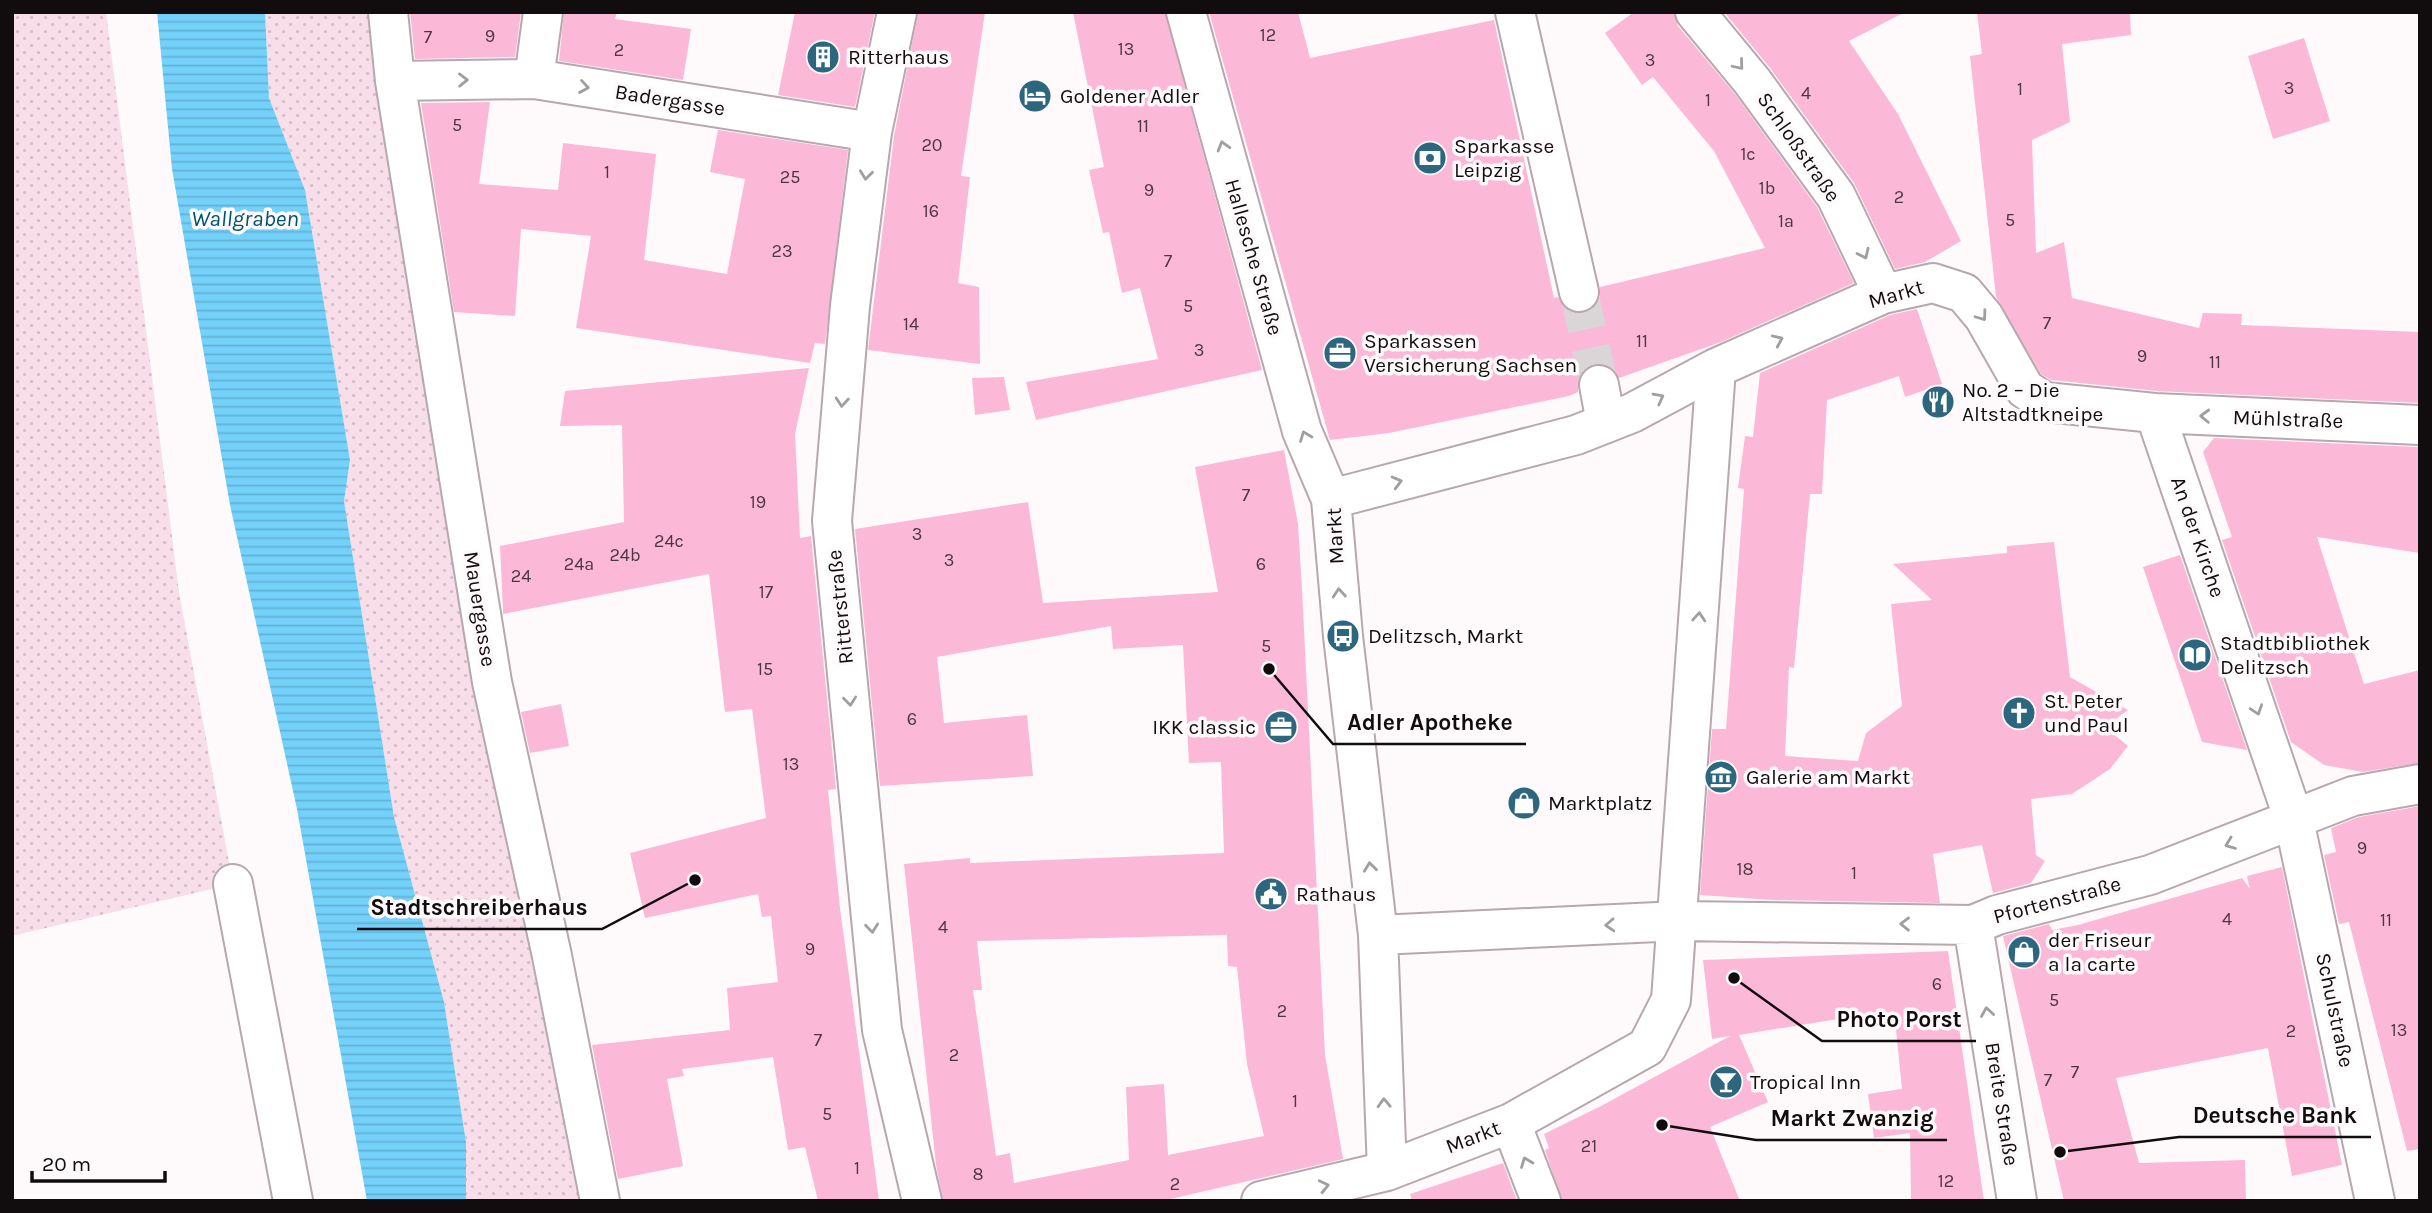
<svg xmlns="http://www.w3.org/2000/svg" width="2432" height="1213" font-family="Karla,sans-serif">
	<style>
		.grass { fill: url(#grass-dots) }
		.water { fill: url(#water-rules) }
		.building { fill: #fbb9d7; fill-rule: evenodd }
		.lines { fill: none; stroke-linecap: round; stroke-linejoin: round }
		.minor-tunnel { stroke: #dad6d8; stroke-width: 38; stroke-dasharray: 38 19; stroke-linecap: butt }
		.minor-casing { stroke: #b7a7ae; stroke-width: 42 }
		.minor { stroke: #fff; stroke-width: 38 }
		.oneway { stroke: #a09e9f }
		.labels { text-anchor: middle; dominant-baseline: central; stroke-width: 7; stroke-linejoin: round; paint-order: stroke }
		.number-label { font-size: 18px; fill: #4c3740 }
		.poi-label { font-size: 21px; fill: #110c0e; stroke: #fefafc; text-anchor: start }
		.street-label { font-size: 21px; fill: #110c0e; stroke: #fefafc }
		.water-label { font-size: 23px; font-style: italic; fill: #005470; stroke: #fefafc }
		.leader { fill: none; stroke: #110c0e; stroke-width: 2.5 }
		.callout-dot { fill: #110c0e; stroke: #fefafc; stroke-width: 2.5 }
		.callout-label { font-size: 23px; text-anchor: middle; font-weight: bold; fill: #110c0e; stroke: #fefafc; stroke-width: 7; stroke-linejoin: round; paint-order: stroke }
	</style>
	<defs>
		<pattern id="grass-dots" width="8" height="8" patternUnits="userSpaceOnUse" patternTransform="scale(1.75)"><rect width="8" height="8" fill="#f7dee9"/><path d="M2 2h.1M6 6h.1" fill="none" stroke="#d3bdc7" stroke-width="1.8" stroke-linecap="round"/></pattern>
		<pattern id="water-rules" width="6" height="5" patternUnits="userSpaceOnUse" patternTransform="scale(1.75)"><rect width="6" height="5" fill="#73d1fa"/><path d="M0 2.5h6" fill="none" stroke="#62b2d5"/></pattern>
	</defs>
	<rect width="100%" height="100%" fill="#fefafc"/>
	<!-- grass -->
	<path class="grass" d="M12,12h94l73,580 54,292 -221,52z
		M265,12h105l96,624 114,565h-114v-59l-22,-140 -50,-185 -50,-316 6,-41 -45,-270 -36,-92z"/>
	<!-- water -->
	<path class="water" d="M157,12h108l4,86 36,92 45,270 -6,41 50,316 50,185 22,140v59h-99l-70,-392 -67,-304 -58,-336z"/>
	<!-- building -->
	<path class="building" d="M410,12h111l-6,45 -100,2z
		M564,12h53l-2,7 76,10 -8,51 -124,-19z
		M795,12h80l-20,95 -77,-12z
		M918,12h67l-24,164 9,1 -12,106 21,4 1,77 -112,-14 26,-214z
		M1073,12h92l97,358 -226,50 -10,-38 132,-23 -18,-71 -18,5 -13,-61 -6,1 -14,-63 15,-3z
		M1209,12h89l12,46 184,-38 60,278 4,-1 5,9 9,7h11l11,-5 6,-10v-11l165,-39 -51,-97 -61,-74 -11,8 -37,-52 29,-21h40l4,14 57,68 82,113 37,76 -133,59 -102,36 -12,-13 -13,-1 -10,5 -5,8 -1,15 -9,4 -180,37 -59,7z
		M1724,12h181l-56,29 49,73 63,127 -36,21 -30,7 -41,-86 -84,-115z
		M1977,12h153l1,23 -69,9 8,78 -38,18 4,113 28,-11 8,56 127,30 4,-15 39,1 -1,11 179,7v71l-263,-12 -106,-11 -10,-6 -45,-77 -26,-241 12,-2z
		M2304,38l26,83 -57,18 -25,-83z
		M490,102l-11,82 79,6 5,-47 93,11 -12,106 83,14 18,-95 -35,-7 8,-42 130,20 -23,194 -10,-1 -5,20 -234,-35 15,-92 -70,-7 -6,87 -61,-4 -33,-209z
		M1917,309l25,75 -37,13 -6,-21 -72,24 -5,94h-12l-16,174 -5,-1 -4,89 73,5 8,-28 36,-27 -11,-102 41,-4 -39,-36 114,-11v-7l47,-4 16,135 58,33 -23,17 23,19 -18,23 -38,25 -41,5 5,56 9,6 -14,22 -38,10 -11,-48 -49,9 7,49 -167,-3 -73,-5 12,-166h14l18,-240 -6,-1 7,-52 8,1 7,-64 130,-58z
		M809,368l-14,66 5,104 11,-2 25,253 -8,1 12,118 39,293h-61l-13,-54 -17,3 -15,-93 -91,12 2,7 -17,3 16,87 -65,13 -26,-134 138,-15 -3,-42 51,-6 -7,-66 -9,1 -4,-23 -113,24 -15,-65 136,-35 -14,-109 -27,3 -16,-138 -206,40v-4l-3,-64 124,-24 -2,-97 -62,1 5,-35z
		M1004,377l6,33 -35,5 -3,-37z
		M2214,438l206,9v106l-103,-16 47,147 56,-14v93l-57,9 -39,-7 -33,-23 -69,-202 10,-3 -29,-85z
		M1284,450l14,74 4,65 23,466 18,104 -181,42h-219l-7,-36 -32,-301 66,-6v5l254,-10 -3,-91 -32,1 -6,-118 -70,4 -2,-23 -174,31 7,66 83,-8 6,61 -153,10 -25,-257 173,-27 15,101 175,-11 -23,-125zM1227,935l1,31 9,1 10,97 17,72 -96,19 -4,-71 -38,3 3,73 -115,23 -4,-30 -14,3 -23,-166h9l-5,-49z
		M2180,555l67,195 -45,-8 -59,-175z
		M561,704l8,42 -39,7 -9,-41z
		M2420,806v343l-13,2 -58,-229 -10,2 -15,-69 12,-3 -5,-24 28,-11z
		M2282,867l60,298 -50,11 -24,-128 -152,30 23,85 106,-3 1,41h-182l-61,-265 46,-12 3,6 26,-5 164,-47 8,11 -3,-13z
		M1948,951l36,250h-73l-1,-68 -36,5 -6,-44 34,-5 -7,-69 -57,-1 -99,16 29,67 -58,25 30,74h-178l-17,-51 4,-2 -5,-14 57,-28 129,-70 -18,3 -9,-79z
		M1503,1163l14,38h-105l-2,-7z"/>
	<g class="lines">
		<!-- minor-tunnel -->
		<path class="minor-tunnel" d="M1579,292l20,93"/>
		<defs>
			<path id="minor" d="M388,12l7,69 97,601 60,274 48,245
				M543,12l-9,67 338,53
				M897,12l-25,120 -22,174 -18,215 50,509 40,171
				M1186,12l116,419 29,68 12,137 35,299 9,236
				M1515,12l64,280
				M1695,12l57,69 84,115 47,98
				M395,81l139,-2
				M1599,385l7,38
				M2155,413l139,407 81,381
				M1331,499l245,-64 56,-22 84,-45 167,-74 50,-11 31,10 20,24 41,72 20,13 110,11 265,12
				M233,884l60,317
				M1973,925l44,276
				M1378,935l301,-14 294,4 24,-10 153,-40 203,-79 67,-12
				M1511,1123l30,78
				M1261,1201l126,-30 124,-48 136,-76 24,-47 45,-632"/>
		</defs>
		<!-- minor casing -->
		<use href="#minor" class="minor-casing"/>
		<!-- minor -->
		<use href="#minor" class="minor"/>
	</g>
	<!-- one-way arrows -->
	<defs><path id="oneway-chevron" d="M-2-3.5L2.5 0L-2 3.5" fill="none" stroke-width="1.6" stroke-linecap="round" stroke-linejoin="round" transform="scale(1.75)"/></defs>
	<g class="oneway">
		<use href="#oneway-chevron" transform="translate(1739 65) rotate(50)"/>
		<use href="#oneway-chevron" transform="translate(463 80) rotate(-1)"/>
		<use href="#oneway-chevron" transform="translate(584 87) rotate(9)"/>
		<use href="#oneway-chevron" transform="translate(1223 146) rotate(-106)"/>
		<use href="#oneway-chevron" transform="translate(866 175) rotate(97)"/>
		<use href="#oneway-chevron" transform="translate(1864 254) rotate(65)"/>
		<use href="#oneway-chevron" transform="translate(1982 316) rotate(54)"/>
		<use href="#oneway-chevron" transform="translate(1778 340) rotate(-24)"/>
		<use href="#oneway-chevron" transform="translate(1659 398) rotate(-28)"/>
		<use href="#oneway-chevron" transform="translate(842 402) rotate(95)"/>
		<use href="#oneway-chevron" transform="translate(2205 416) rotate(-178)"/>
		<use href="#oneway-chevron" transform="translate(1305 436) rotate(-111)"/>
		<use href="#oneway-chevron" transform="translate(1397 482) rotate(-15)"/>
		<use href="#oneway-chevron" transform="translate(1339 593) rotate(-95)"/>
		<use href="#oneway-chevron" transform="translate(1699 617) rotate(-86)"/>
		<use href="#oneway-chevron" transform="translate(850 701) rotate(84)"/>
		<use href="#oneway-chevron" transform="translate(2257 710) rotate(71)"/>
		<use href="#oneway-chevron" transform="translate(2230 844) rotate(159)"/>
		<use href="#oneway-chevron" transform="translate(1370 867) rotate(-97)"/>
		<use href="#oneway-chevron" transform="translate(1905 924) rotate(-179)"/>
		<use href="#oneway-chevron" transform="translate(1610 925) rotate(177)"/>
		<use href="#oneway-chevron" transform="translate(872 928) rotate(84)"/>
		<use href="#oneway-chevron" transform="translate(1987 1012) rotate(-99)"/>
		<use href="#oneway-chevron" transform="translate(1384 1103) rotate(-92)"/>
		<use href="#oneway-chevron" transform="translate(1526 1162) rotate(-111)"/>
		<use href="#oneway-chevron" transform="translate(1324 1186) rotate(-13)"/>
	</g>
	<!-- icons -->
	<defs>
		<symbol id="building-disc" viewBox="-11 -11 22 22"><circle r="9.5" fill="#2c667f" stroke="#fefafc"/><path d="M-4-6H4V6H1V3H-1V6H-4ZM-2.5-4.3h1.7v1.8h-1.7ZM.8-4.3h1.7v1.8H.8ZM-2.5-1h1.7V.8h-1.7ZM.8-1h1.7V.8H.8Z" fill="#fff"/></symbol>
		<symbol id="hotel-disc" viewBox="-11 -11 22 22"><circle r="9.5" fill="#2c667f" stroke="#fefafc"/><path d="M-6-4.5h1.5V1H6V5H4.5V3h-9V5H-6ZM-4 0a1.8 1.8 0 1 1 3.6 0ZM.5 0V-2.5h3Q6-2.5 6 0Z" fill="#fff"/></symbol>
		<symbol id="bank-disc" viewBox="-11 -11 22 22"><circle r="9.5" fill="#2c667f" stroke="#fefafc"/><path d="M-6-4H6V4H-6ZM0-2.3a2.3 2.3 0 1 0 0 4.6a2.3 2.3 0 1 0 0-4.6Z" fill="#fff"/></symbol>
		<symbol id="office-disc" viewBox="-11 -11 22 22"><circle r="9.5" fill="#2c667f" stroke="#fefafc"/><path d="M-6-3h4V-5.5h4V-3h4V5H-6ZM-1-4.5V-3h2v-1.5ZM-6 0V1H6V0Z" fill="#fff"/></symbol>
		<symbol id="restaurant-disc" viewBox="-11 -11 22 22"><circle r="9.5" fill="#2c667f" stroke="#fefafc"/><path d="M-5-6h1v4h1v-4h1v4h1v-4h1v5L-1.5 .5V6h-2V.5L-5-1ZM5-6V6H3V1.5H1.5Q1.5-4 5-6Z" fill="#fff"/></symbol>
		<symbol id="bus-disc" viewBox="-11 -11 22 22"><circle r="9.5" fill="#2c667f" stroke="#fefafc"/><path d="M-5-6H5V4H4V6H2V4H-2V6H-4V4H-5ZM-3.5-4V0h7V-4ZM-3.5 1.2v1.5H-2V1.2ZM2 1.2v1.5H3.5V1.2Z" fill="#fff"/></symbol>
		<symbol id="library-disc" viewBox="-11 -11 22 22"><circle r="9.5" fill="#2c667f" stroke="#fefafc"/><path d="M-6-4Q-3-5.5-.7-3.5V5Q-3 3-6 4ZM6-4Q3-5.5 .7-3.5V5Q3 3 6 4Z" fill="#fff"/></symbol>
		<symbol id="church-disc" viewBox="-11 -11 22 22"><circle r="9.5" fill="#2c667f" stroke="#fefafc"/><path d="M-1.2-6h2.4v3.5h3.3v2.4h-3.3V6h-2.4V-.1h-3.3v-2.4h3.3Z" fill="#fff"/></symbol>
		<symbol id="museum-disc" viewBox="-11 -11 22 22"><circle r="9.5" fill="#2c667f" stroke="#fefafc"/><path d="M0-6L6-3V-2H-6V-3ZM-5-1h2V3h-2ZM-1-1h2V3h-2ZM3-1h2V3H3ZM-6 4H6V6H-6Z" fill="#fff"/></symbol>
		<symbol id="shop-disc" viewBox="-11 -11 22 22"><circle r="9.5" fill="#2c667f" stroke="#fefafc"/><path d="M-5-2.5h2.3a2.7 3.5 0 0 1 5.4 0H5L5.5 6h-11ZM-1.5-2.5h3a1.5 2.3 0 0 0-3 0Z" fill="#fff"/></symbol>
		<symbol id="civic-disc" viewBox="-11 -11 22 22"><circle r="9.5" fill="#2c667f" stroke="#fefafc"/><path d="M-.6-6.5H3V-4.5H.6V-3L4-1V1h2V6H-6V1h2V-1L-.6-3ZM-1.2 2.5V6h2.4V2.5Z" fill="#fff"/></symbol>
		<symbol id="bar-disc" viewBox="-11 -11 22 22"><circle r="9.5" fill="#2c667f" stroke="#fefafc"/><path d="M-6-5H6L.8 .8V4.5H3.5V6h-7V4.5H-.8V.8Z" fill="#fff"/></symbol>
	</defs>
	<g fill-rule="evenodd">
		<use href="#building-disc" x="804" y="38" width="38" height="38"/>
		<use href="#hotel-disc" x="1016" y="77" width="38" height="38"/>
		<use href="#bank-disc" x="1411" y="139" width="38" height="38"/>
		<use href="#office-disc" x="1321" y="334" width="38" height="38"/>
		<use href="#restaurant-disc" x="1919" y="383" width="38" height="38"/>
		<use href="#bus-disc" x="1324" y="617" width="38" height="38"/>
		<use href="#library-disc" x="2176" y="636" width="38" height="38"/>
		<use href="#church-disc" x="2000" y="694" width="38" height="38"/>
		<use href="#office-disc" x="1262" y="708" width="38" height="38"/>
		<use href="#museum-disc" x="1702" y="758" width="38" height="38"/>
		<use href="#shop-disc" x="1505" y="784" width="38" height="38"/>
		<use href="#civic-disc" x="1252" y="875" width="38" height="38"/>
		<use href="#shop-disc" x="2005" y="933" width="38" height="38"/>
		<use href="#bar-disc" x="1707" y="1063" width="38" height="38"/>
	</g>
	<g class="labels">
		<!-- number labels -->
		<g class="number-label">
			<text x="1268" y="35">12</text>
			<text x="490" y="36">9</text>
			<text x="428" y="37">7</text>
			<text x="1126" y="49">13</text>
			<text x="619" y="50">2</text>
			<text x="1650" y="60">3</text>
			<text x="2289" y="88">3</text>
			<text x="2020" y="89">1</text>
			<text x="1806" y="93">4</text>
			<text x="1708" y="100">1</text>
			<text x="457" y="125">5</text>
			<text x="1143" y="126">11</text>
			<text x="932" y="145">20</text>
			<text x="1748" y="154">1c</text>
			<text x="607" y="172">1</text>
			<text x="790" y="177">25</text>
			<text x="1767" y="188">1b</text>
			<text x="1149" y="190">9</text>
			<text x="1899" y="197">2</text>
			<text x="931" y="211">16</text>
			<text x="2010" y="220">5</text>
			<text x="1786" y="221">1a</text>
			<text x="782" y="251">23</text>
			<text x="1168" y="261">7</text>
			<text x="1188" y="306">5</text>
			<text x="2047" y="323">7</text>
			<text x="911" y="324">14</text>
			<text x="1642" y="341">11</text>
			<text x="1199" y="350">3</text>
			<text x="2142" y="356">9</text>
			<text x="2215" y="362">11</text>
			<text x="1246" y="495">7</text>
			<text x="758" y="502">19</text>
			<text x="917" y="534">3</text>
			<text x="669" y="541">24c</text>
			<text x="625" y="555">24b</text>
			<text x="949" y="560">3</text>
			<text x="579" y="564">24a</text>
			<text x="1261" y="564">6</text>
			<text x="521" y="576">24</text>
			<text x="766" y="592">17</text>
			<text x="1266" y="646">5</text>
			<text x="765" y="669">15</text>
			<text x="912" y="719">6</text>
			<text x="791" y="764">13</text>
			<text x="2362" y="848">9</text>
			<text x="1745" y="869">18</text>
			<text x="1854" y="873">1</text>
			<text x="2227" y="919">4</text>
			<text x="2386" y="920">11</text>
			<text x="943" y="927">4</text>
			<text x="810" y="949">9</text>
			<text x="1937" y="984">6</text>
			<text x="2054" y="1000">5</text>
			<text x="1282" y="1011">2</text>
			<text x="2399" y="1030">13</text>
			<text x="2291" y="1031">2</text>
			<text x="818" y="1040">7</text>
			<text x="954" y="1055">2</text>
			<text x="2075" y="1072">7</text>
			<text x="2048" y="1080">7</text>
			<text x="1295" y="1101">1</text>
			<text x="827" y="1114">5</text>
			<text x="1589" y="1146">21</text>
			<text x="857" y="1168">1</text>
			<text x="978" y="1174">8</text>
			<text x="1946" y="1181">12</text>
			<text x="1175" y="1184">2</text>
		</g>
		<!-- poi labels -->
		<g class="poi-label">
			<text x="848" y="57">Ritterhaus</text>
			<text x="1060" y="96">Goldener Adler</text>
			<text x="1454" y="146">Sparkasse<tspan x="1454" dy="24">Leipzig</tspan></text>
			<text x="1364" y="341">Sparkassen<tspan x="1364" dy="24">Versicherung Sachsen</tspan></text>
			<text x="1962" y="390">No. 2 – Die<tspan x="1962" dy="24">Altstadtkneipe</tspan></text>
			<text x="1368" y="636">Delitzsch, Markt</text>
			<text x="2220" y="643">Stadtbibliothek<tspan x="2220" dy="24">Delitzsch</tspan></text>
			<text x="2044" y="701">St. Peter<tspan x="2044" dy="24">und Paul</tspan></text>
			<text x="1256" y="727" text-anchor="end">IKK classic</text>
			<text x="1746" y="777">Galerie am Markt</text>
			<text x="1548" y="803">Marktplatz</text>
			<text x="1296" y="894">Rathaus</text>
			<text x="2048" y="940">der Friseur<tspan x="2048" dy="24">a la carte</tspan></text>
			<text x="1750" y="1082">Tropical Inn</text>
		</g>
		<!-- street labels -->
		<g class="street-label">
			<text transform="translate(670 100) rotate(9)">Badergasse</text>
			<text transform="translate(1799 147) rotate(55)">Schloßstraße</text>
			<text transform="translate(1254 257) rotate(74)">Hallesche Straße</text>
			<text transform="translate(1896 294) rotate(-16)">Markt</text>
			<text transform="translate(2288 419) rotate(2)">Mühlstraße</text>
			<text transform="translate(1335 536) rotate(-93)">Markt</text>
			<text transform="translate(2198 537) rotate(71)">An der Kirche</text>
			<text transform="translate(840 607) rotate(-96)">Ritterstraße</text>
			<text transform="translate(480 609) rotate(81)">Mauergasse</text>
			<text transform="translate(2057 900) rotate(-15)">Pfortenstraße</text>
			<text transform="translate(2335 1010) rotate(78)">Schulstraße</text>
			<text transform="translate(2002 1104) rotate(81)">Breite Straße</text>
			<text transform="translate(1473 1137) rotate(-21)">Markt</text>
		</g>
		<!-- water labels -->
		<g class="water-label">
			<text x="245" y="218">Wallgraben</text>
		</g>
	</g>
	<!-- callouts -->
	<path class="leader" d="M1269 669L1333 744H1526M695 880L602 929H357M1734 978L1822 1041H1976M2060 1152L2179 1137H2371M1662 1125L1756 1140H1947"/>
	<g class="callout-dot">
		<circle cx="1269" cy="669" r="7"/>
		<circle cx="695" cy="880" r="7"/>
		<circle cx="1734" cy="978" r="7"/>
		<circle cx="2060" cy="1152" r="7"/>
		<circle cx="1662" cy="1125" r="7"/>
	</g>
	<g class="callout-label">
		<text x="1430" y="730">Adler Apotheke</text>
		<text x="479" y="915">Stadtschreiberhaus</text>
		<text x="1899" y="1027">Photo Porst</text>
		<text x="2275" y="1123">Deutsche Bank</text>
		<text x="1852" y="1126">Markt Zwanzig</text>
	</g>
	<!-- border -->
	<rect width="2432" height="1213" fill="none" stroke="#110c0e" stroke-width="28"/>
	<!-- scale -->
	<path d="M32 1171v10h133v-10" fill="none" stroke="#110c0e" stroke-width="3.5"/>
	<text x="42" y="1171" font-size="21" fill="#110c0e" stroke="#fefafc" stroke-width="5" paint-order="stroke">20 m</text>
</svg>
